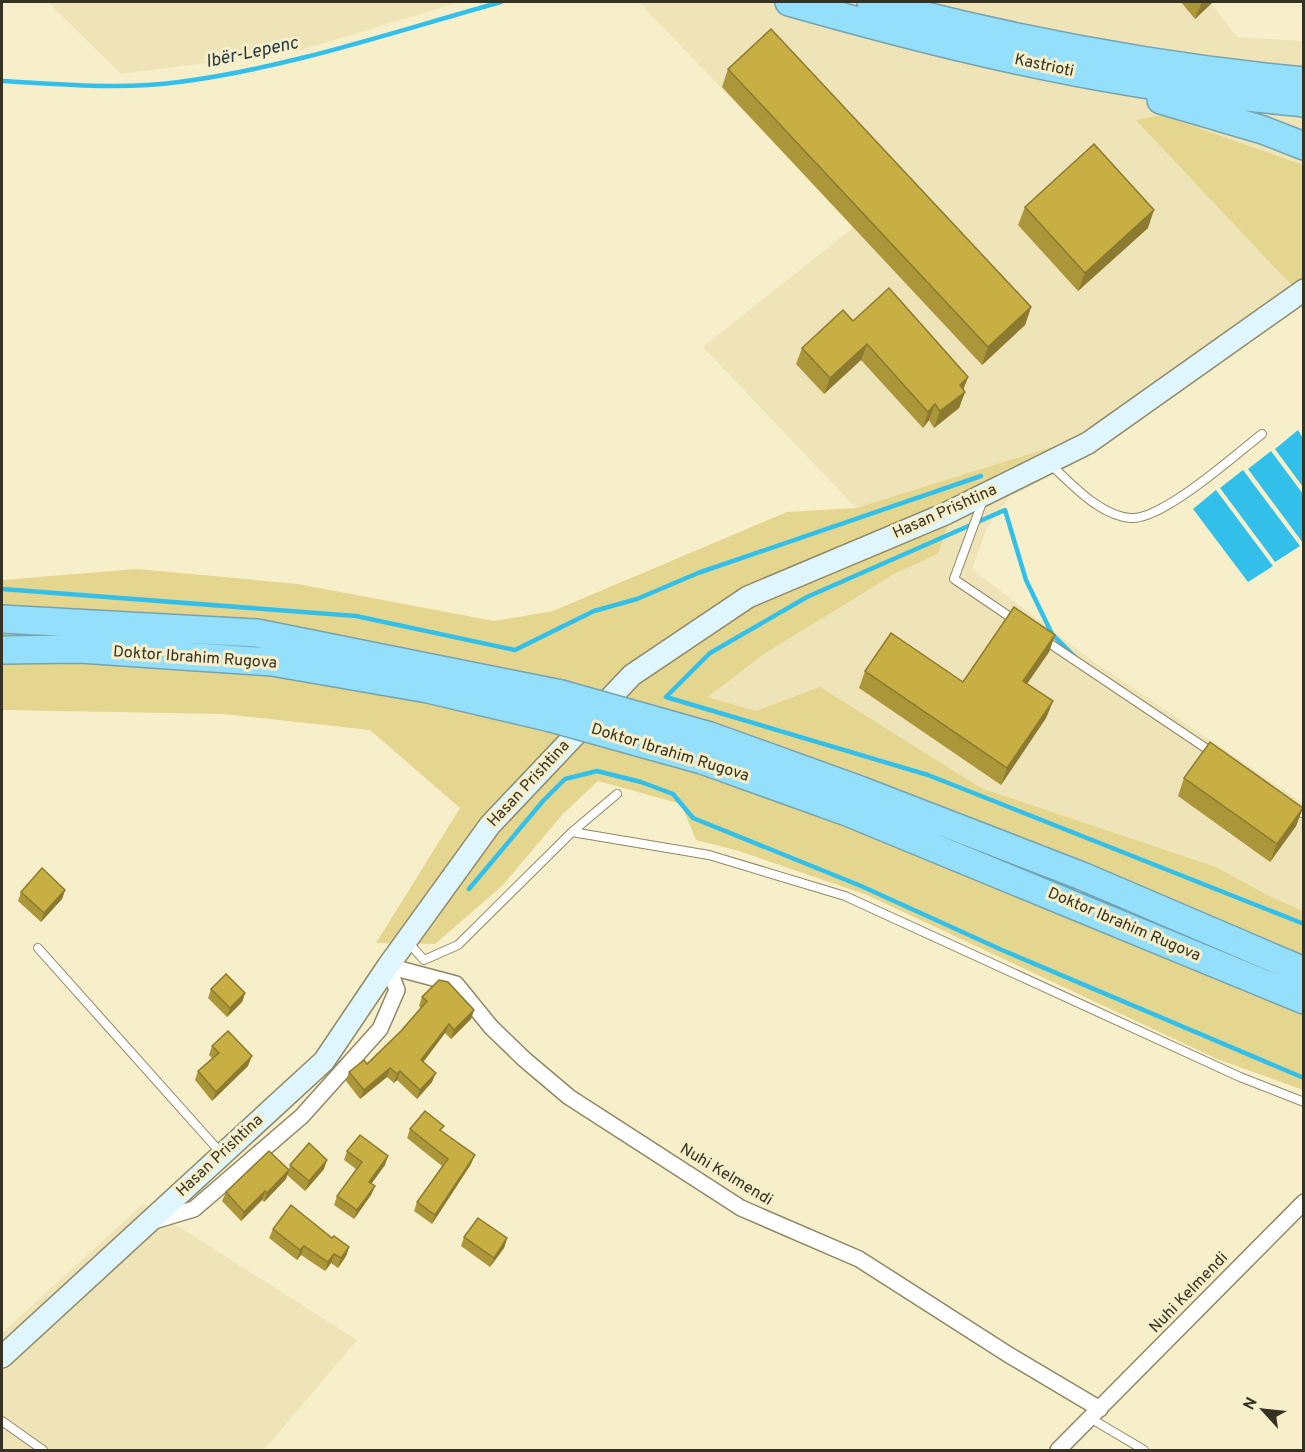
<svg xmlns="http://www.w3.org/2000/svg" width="1305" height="1452" font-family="Overpass,sans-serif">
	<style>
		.built { fill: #eee4b8 }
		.green { fill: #e5d68f }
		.water { fill: #32c0eb }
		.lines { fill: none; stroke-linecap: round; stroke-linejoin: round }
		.stream { stroke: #32c0eb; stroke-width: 4.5 }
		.lane-casing { stroke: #8f8765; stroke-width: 10 }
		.street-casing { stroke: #8f8765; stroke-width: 18 }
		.secondary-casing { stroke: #8f8765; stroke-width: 24 }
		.highway-casing { stroke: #73a3b0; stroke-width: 30 }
		.lane { stroke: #fff; stroke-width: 8 }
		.street { stroke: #fff; stroke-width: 15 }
		.secondary { stroke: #dff6fe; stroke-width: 21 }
		.highway { stroke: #94e0fc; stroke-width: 27 }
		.highway-bridge-casing { stroke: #73a3b0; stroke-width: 30; stroke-linecap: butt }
		.highway-bridge { stroke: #94e0fc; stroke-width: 27 }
		.wall { fill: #ab963a }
		.shaded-wall { fill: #8b7a2f }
		.building { fill: #c7af43; stroke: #8b7a2f; stroke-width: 1.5 }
		.labels { text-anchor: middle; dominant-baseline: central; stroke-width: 6; stroke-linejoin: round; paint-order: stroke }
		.street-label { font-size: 16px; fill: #353223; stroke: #f7efca }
		.water-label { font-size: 18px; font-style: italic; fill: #223941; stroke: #f7efca }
	</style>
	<rect width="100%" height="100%" fill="#f7efca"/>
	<!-- built -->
	<path class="built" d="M48,2h412l-162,49 -177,23z
		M639,2h571l27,35 66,4v124l-141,-50 141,188 -233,163 -61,31 -23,33 -14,39 115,88 216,146v108l-32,-14 -55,-30 -235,-79 -161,-100 -64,23 -48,-14 56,-43 71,-44 61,-37 42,-19 10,-28 49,-52 50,-25 -191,59 -153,-161 151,-120z
		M143,1204l214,136 -93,110h-262v-117z"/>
	<!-- green -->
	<path class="green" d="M1162,115l141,50v116l-9,7 -158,-168z
		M1052,447l-55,27 -49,52 -10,28 -42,19 -132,81 -56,43 48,14 64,-24 161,101 235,79 55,30 32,14v179l-86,-31 -350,-164 -128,-44 -43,-11 -15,-36 -83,-23 -35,33 -61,72 -67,58 -59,-1 84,-135 -90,-78 -146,-16 -222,-4v-130l135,-11 161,15 196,37 59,-10 234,-99 69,-4z"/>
	<!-- water -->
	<path class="water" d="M1298,430l5,8v49l-28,-38z
		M1271,451l32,43v49l-55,-74z
		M1243,470l57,76 -25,16 -55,-74z
		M1216,490l57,76 -25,16 -55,-73z"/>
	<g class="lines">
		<!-- stream -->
		<path class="stream" d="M2,81c58,3 119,9 177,1 109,-14 217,-51 322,-80
			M2,589l354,27 159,34 79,-39 43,-12 61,-26 283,-97
			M1075,657l-23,-23 -26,-54 -21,-70 -198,87 -97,56 -44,44 262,78 376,149
			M469,889l74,-88 22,-22 32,-8 44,11 32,12 20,24 168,68 141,64 302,128"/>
		<defs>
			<path id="lane" d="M1051,465c21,19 49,51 80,53 32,2 105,-64 131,-84
				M983,500l-29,79 62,42
				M1043,639l170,114
				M1292,807l12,7
				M572,832l45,-38
				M407,941l17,19 34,-15 114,-113 137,23 136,41 395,181 64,25
				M38,948l183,205
				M1090,1418l54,32
				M2,1421l41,29"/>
			<path id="street" d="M388,966l68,18 35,43 33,32 45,38 172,111 118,51 150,96 91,54
				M154,1221l40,-12 108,-93 78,-87 17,-39 -9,-24
				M1058,1450l246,-248"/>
			<path id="secondary" d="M2,1357l322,-296 64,-95 102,-141 142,-150 116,-78 197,-83 143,-71 216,-153"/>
			<path id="highway" d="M789,2c113,32 226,61 342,80 57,10 115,15 173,21
				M871,2c142,38 285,65 433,79
				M1161,100l102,30 41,16
				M2,619l255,14 304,61
				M2,650l78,-1 192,13 156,27 123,29
				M710,736l150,54 222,86 222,95
				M702,760l145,52 457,188"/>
		</defs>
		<!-- lane casing -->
		<use href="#lane" class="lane-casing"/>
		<!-- street casing -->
		<use href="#street" class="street-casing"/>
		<!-- secondary casing -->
		<use href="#secondary" class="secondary-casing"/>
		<!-- highway casing -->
		<use href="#highway" class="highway-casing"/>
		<!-- lane -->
		<use href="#lane" class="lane"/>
		<!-- street -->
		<use href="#street" class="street"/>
		<!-- secondary -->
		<use href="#secondary" class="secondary"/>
		<!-- highway -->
		<use href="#highway" class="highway"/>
		<defs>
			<path id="highway-bridge" d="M561,694l149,42
				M551,718l151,42"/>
		</defs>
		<!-- highway-bridge casing -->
		<use href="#highway-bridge" class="highway-bridge-casing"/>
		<!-- highway-bridge -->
		<use href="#highway-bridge" class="highway-bridge"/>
	</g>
	<!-- wall -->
	<path class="wall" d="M1181,2h32l-18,17z
		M728,69l303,238 -6,18 -43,40 -260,-278z
		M1025,207l123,21 -70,63 -60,-66z
		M853,321l115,56 -5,13 2,2 -6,16 -25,20 -5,-8 -6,8 -62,-68 -37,34 -28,-30 6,-16z
		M1055,635l-6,17 -22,32 26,17 -7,17 -45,67 -142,-97 6,-17 98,11z
		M1184,778l119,30 -7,18 -26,36 -92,-66z
		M65,890l-3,9 -21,23 -23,-21 3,-9z
		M211,989l34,4 -3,9 -15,15 -19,-19z
		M422,997l52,13 -3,9 -20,20 -6,-6 -22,29 9,20 -15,17 -20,-19 -3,3 -7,-6 -27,22 -14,-18 3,-9 18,-8 34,-33 20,-23 -2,-2z
		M212,1046l36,20 -36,35 -17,-21 3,-9 14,-13 -3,-3z
		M410,1129l32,2 29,33 -39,60 -18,-13 3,-9 25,-36 -35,-28z
		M347,1151l38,14 -14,19 4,2 -4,9 -17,24 -20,-14 3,-9 19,-27 -12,-9z
		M290,1165l34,4 -19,22 -18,-16 -1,4 -22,23 -2,-2 -21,21 -19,-20 4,-9 63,-23z
		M273,1229l59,9 17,9 -3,9 -8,12 -7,-5 -6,8 -24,-16 -4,5 -28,-22z
		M464,1237l43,1 -3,10 -14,19 -29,-21z"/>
	<!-- shaded-wall -->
	<path class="shaded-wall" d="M1202,2h11l-18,17z
		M1154,210l-6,18 -70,63 7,-18z
		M1031,307l-6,18 -43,40 6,-18z
		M867,344l-6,16 -37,34 6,-16z
		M968,377l-6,16 3,-1 -6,16 -25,20 6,-17 20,-26z
		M935,404l-6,16 -6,8 5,-16z
		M1055,635l-6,17 -32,46 6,-17z
		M1053,701l-7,17 -45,67 6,-17z
		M1303,808l-7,18 -26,36 7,-18z
		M65,890l-3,9 -21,23 3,-9z
		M245,993l-3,9 -15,15 3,-9z
		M474,1010l-3,9 -20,20 3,-9z
		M449,1024l-4,9 -27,36 3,-9z
		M252,1056l-4,10 -36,35 4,-9z
		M390,1068l-3,9 -27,22 4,-9z
		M400,1071l-3,9 -3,3 3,-9z
		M436,1073l-4,9 -15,17 3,-9z
		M475,1155l-4,9 -39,60 3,-9z
		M388,1156l-3,9 -19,26 3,-9z
		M327,1160l-3,9 -19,22 4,-10z
		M289,1170l-3,9 -22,23 3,-9z
		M375,1186l-4,9 -17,24 3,-9z
		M265,1191l-3,9 -21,21 3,-9z
		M507,1238l-3,10 -14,19 4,-9z
		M304,1246l-3,9 -4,5 3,-10z
		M349,1247l-3,9 -8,12 3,-10z
		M334,1254l-3,9 -6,8 3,-9z"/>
	<!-- building -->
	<path class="building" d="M771,29l260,278 -43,40 -260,-278z
		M1094,144l60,66 -69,63 -60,-66z
		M889,288l79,89 -8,8 5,7 -25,19 -5,-7 -7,8 -61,-68 -37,34 -28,-30 41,-38 10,11z
		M1014,607l41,28 -32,46 30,20 -46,67 -142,-97 26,-38 72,49z
		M1210,742l93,66 -26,36 -93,-66z
		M42,868l23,22 -21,23 -23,-21z
		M226,974l19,19 -15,15 -19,-19z
		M439,980l9,2 26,28 -20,20 -5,-6 -28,36 15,13 -16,17 -20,-19 -3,3 -7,-6 -26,22 -15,-18 15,-12 3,4 34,-33 26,-30 -5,-4z
		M228,1031l24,25 -36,36 -18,-21 21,-18 -7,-7z
		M425,1111l19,15 -4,4 35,25 -40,60 -18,-13 31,-43 -38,-30z
		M360,1135l28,21 -19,26 6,4 -18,24 -20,-14 25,-34 -15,-11z
		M309,1143l18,17 -18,21 -19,-16z
		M269,1151l20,19 -22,23 -2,-2 -21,21 -18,-20z
		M291,1205l41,33 2,-2 15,11 -8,11 -7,-4 -6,8 -24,-16 -4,4 -27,-21z
		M478,1218l29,20 -13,20 -30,-21z"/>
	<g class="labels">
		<!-- street labels -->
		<g class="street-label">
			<text transform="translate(1044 66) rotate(12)">Kastrioti</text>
			<text transform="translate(945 512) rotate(-24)">Hasan Prishtina</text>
			<text transform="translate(195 658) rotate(4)">Doktor Ibrahim Rugova</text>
			<text transform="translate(670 753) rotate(17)">Doktor Ibrahim Rugova</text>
			<text transform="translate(529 784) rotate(-47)">Hasan Prishtina</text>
			<text transform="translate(1124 925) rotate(23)">Doktor Ibrahim Rugova</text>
			<text transform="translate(220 1156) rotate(-43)">Hasan Prishtina</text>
			<text transform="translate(726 1175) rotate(31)">Nuhi Kelmendi</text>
			<text transform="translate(1189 1293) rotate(-46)">Nuhi Kelmendi</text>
		</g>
		<!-- water labels -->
		<g class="water-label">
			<text transform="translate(252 53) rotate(-12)">Ibër-Lepenc</text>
		</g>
	</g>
	<!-- border -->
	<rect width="1305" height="1452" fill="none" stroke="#353223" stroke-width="6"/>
	<!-- north arrow -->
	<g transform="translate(1263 1410) rotate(297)" stroke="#f7efca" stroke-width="4.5" paint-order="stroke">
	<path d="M0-4.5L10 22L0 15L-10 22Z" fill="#353223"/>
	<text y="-9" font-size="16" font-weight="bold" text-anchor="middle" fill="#353223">N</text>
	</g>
</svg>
